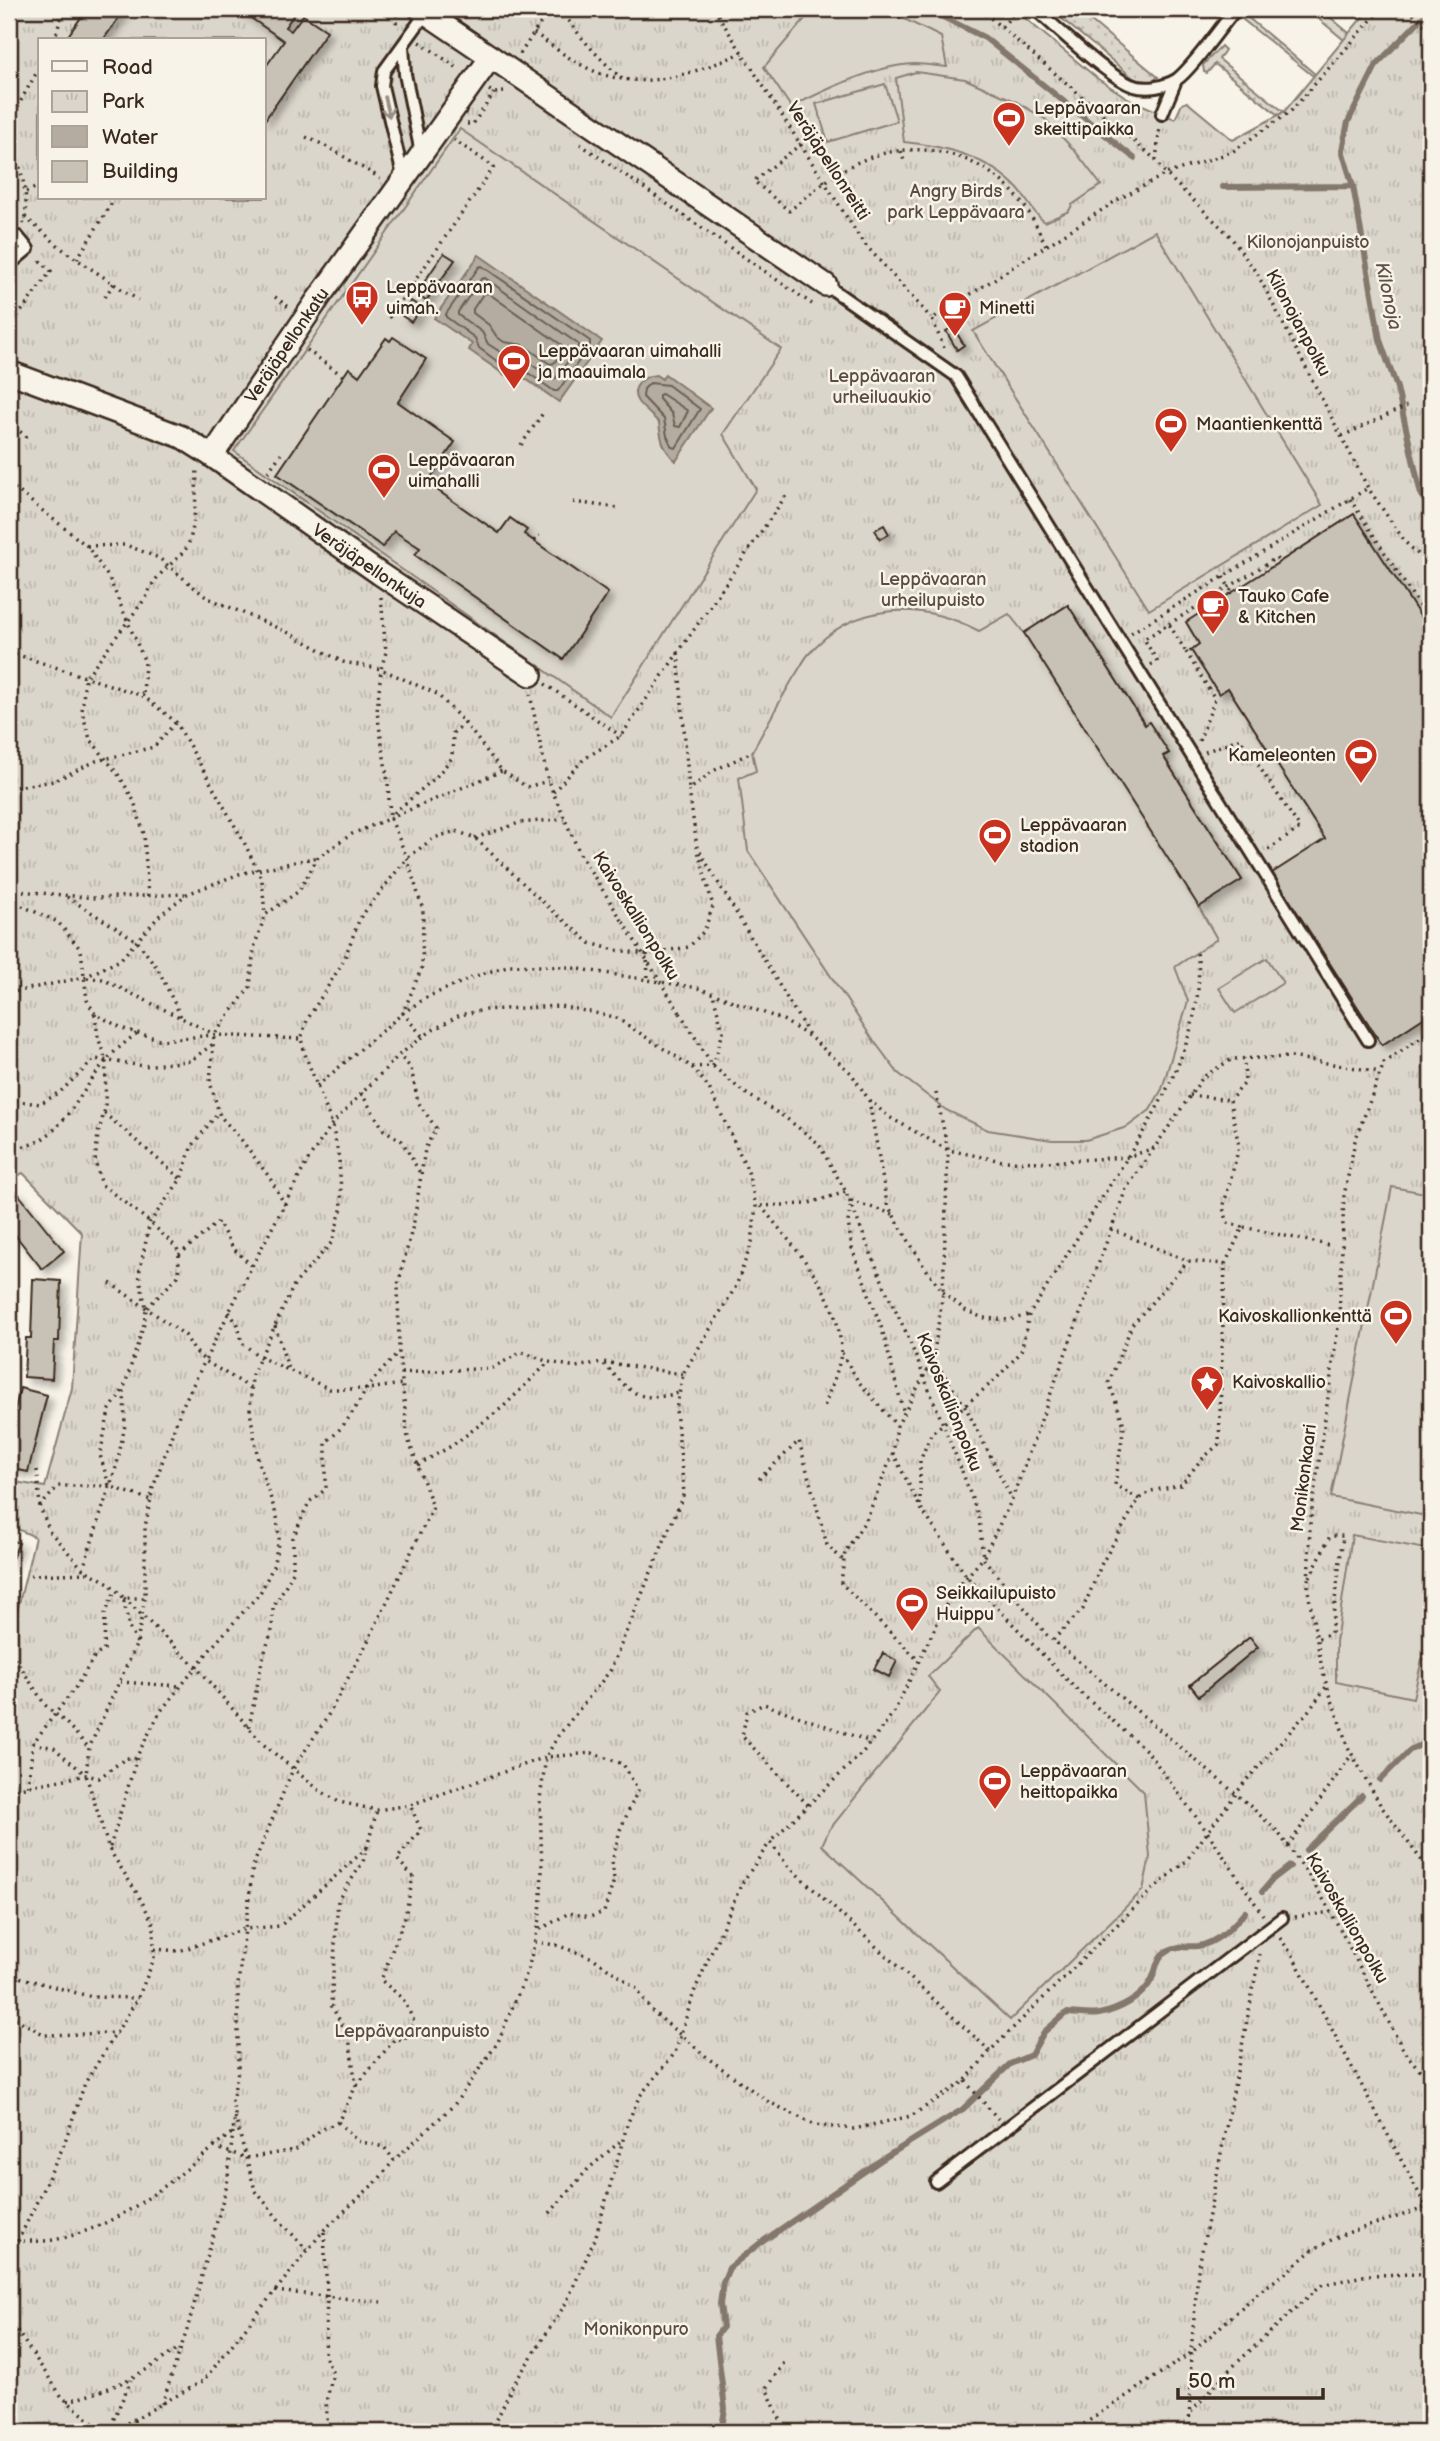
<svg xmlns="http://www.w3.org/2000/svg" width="1440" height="2441" font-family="'Balsamiq Sans',sans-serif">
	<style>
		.grass { fill: url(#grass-dots); stroke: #8b8074; stroke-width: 2 }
		.park { fill: url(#park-tufts); stroke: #8b8074; stroke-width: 2; fill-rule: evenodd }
		.pitch { fill: #dbd6cb; stroke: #8b8074; stroke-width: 2 }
		.water { fill: #b4aca0; stroke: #84786c; stroke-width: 2 }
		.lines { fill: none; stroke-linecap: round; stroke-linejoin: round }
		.shore { stroke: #6b5e52; stroke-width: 2 }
		.stream { stroke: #84786c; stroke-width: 6 }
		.building { fill: #c8c1b6; stroke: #3b2a1e; stroke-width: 2; filter: url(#shadow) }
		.service-casing { stroke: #3b2a1e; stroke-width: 16 }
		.minor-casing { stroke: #3b2a1e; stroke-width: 26 }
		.path { stroke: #3b2a1e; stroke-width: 3.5; stroke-dasharray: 2 5; stroke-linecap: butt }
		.service { stroke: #f7f3e8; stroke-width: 10 }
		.minor { stroke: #f7f3e8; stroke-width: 21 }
		.path-bridge { stroke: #3b2a1e; stroke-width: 3.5; stroke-dasharray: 2 5; stroke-linecap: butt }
		.oneway { stroke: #998e83 }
		.labels { text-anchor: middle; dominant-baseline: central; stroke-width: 5; stroke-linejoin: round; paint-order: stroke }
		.poi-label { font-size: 18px; fill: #3b2a1e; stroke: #f7f3e8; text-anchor: start }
		.street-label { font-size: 18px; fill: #3b2a1e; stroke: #f7f3e8 }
		.park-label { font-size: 18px; fill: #5b4c41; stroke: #f7f3e8 }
		.water-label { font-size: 19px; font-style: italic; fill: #5f5145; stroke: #f7f3e8 }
	</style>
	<defs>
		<pattern id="grass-dots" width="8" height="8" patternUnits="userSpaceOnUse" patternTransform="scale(1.75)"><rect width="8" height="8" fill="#dbd6cb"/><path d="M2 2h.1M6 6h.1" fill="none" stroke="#bdb8ae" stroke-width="1.8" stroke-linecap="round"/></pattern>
		<pattern id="park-tufts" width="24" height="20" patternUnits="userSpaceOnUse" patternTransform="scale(1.75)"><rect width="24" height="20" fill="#dbd6cb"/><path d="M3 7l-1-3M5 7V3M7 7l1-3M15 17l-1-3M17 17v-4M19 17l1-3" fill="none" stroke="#bdb8ae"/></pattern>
		<filter id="shadow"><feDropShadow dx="5.5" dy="5.5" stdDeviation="3.5" flood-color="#0004"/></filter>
	</defs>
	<rect width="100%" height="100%" fill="#f7f3e8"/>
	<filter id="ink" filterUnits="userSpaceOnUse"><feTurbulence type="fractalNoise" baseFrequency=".0143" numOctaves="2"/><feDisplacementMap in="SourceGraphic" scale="14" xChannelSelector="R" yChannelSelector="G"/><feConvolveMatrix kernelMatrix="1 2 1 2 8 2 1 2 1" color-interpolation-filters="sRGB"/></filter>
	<g filter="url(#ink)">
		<!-- grass -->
		<path class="grass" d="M1050,9h27l81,68 -7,5h-13z
			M1307,9h13l29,24 -5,7z
			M1245,15l70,59 -2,2 -71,-57z
			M1221,46l4,4 -6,9 65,53 -6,3 -63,-51 -8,9 -3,-1 -1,-7z"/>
		<!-- park -->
		<path class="park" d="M9,9h1005l84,70 33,21 44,19 7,-15 5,-2 46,38 51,-28 85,-103h62v2423h-1422v-787l26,-108 -26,-12v-44l36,6 27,-99 10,-155 -59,-60 -14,7zM40,40h224v158h-224z"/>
		<!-- pitch -->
		<path class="pitch" d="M813,9h71l57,28 6,30c-11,-1 -22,-3 -33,-3 -38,1 -89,26 -123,43l-27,-40z
			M916,72l49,7 50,22 30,18 30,32 26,34 -29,20 -3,6 -24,11c-11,-7 -18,-23 -27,-33 -30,-32 -72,-43 -114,-47l-8,-64z
			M885,84l12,37 -69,21 -12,-38z
			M460,129l321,220 -58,85 33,55 -145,228 -377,-266z
			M1155,231l167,274 -173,105 -176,-279z
			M1068,605l77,120 24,28 -5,4 78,123 -43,27 18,32 -42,28 13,34 -26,88 -12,21 -23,17 -41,13h-34l-64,-10 -42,-20 -48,-37 -27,-36 -123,-186 -9,-73 17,-7 -4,-19c14,-25 27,-50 42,-75 5,-7 9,-16 14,-22 45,-54 113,-54 171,-24l30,-17 15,19z
			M1267,958l16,25 -48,30 -16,-25z
			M1392,1187l39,7v323l-100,-20z
			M1352,1535l79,15v110l-9,-1 -9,39 -77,-16v-40z
			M978,1628l166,164 6,65 -7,33 -133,130 -188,-175 7,-15 111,-138 -12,-16z"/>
		<!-- water -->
		<path class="water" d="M479,255l123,86 -43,61 -49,-34 -5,7 -36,-25 3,-6 -38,-26z
			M665,374l46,34 -35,53c-13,-11 -15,-21 -17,-38 -6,-7 -15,-13 -21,-21 -9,-13 4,-26 18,-27l6,4z"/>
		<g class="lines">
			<!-- shore -->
			<path class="shore" d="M482,266l108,75v4l-32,46h-4l-40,-28 -13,1 -22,-16 -4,-10 -29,-21v-3l33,-47z
				M485,278l93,66v3l-22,31 -4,1 -34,-24 -16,-2 -14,-9 -6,-12 -24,-17v-3l23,-33z
				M488,293l75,53 1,4 -10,13 -4,1 -27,-19 -19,-3 -7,-5 -8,-12 -16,-12v-4l10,-15z
				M650,383l18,2 32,24 -24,39 -4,-1 -5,-11 -3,-17 -21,-22 1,-8z
				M662,394l26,17 -8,16 -5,-1 -3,-12 -13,-15v-4z"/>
			<!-- stream -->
			<path class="stream" d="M927,9l58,29 149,120
				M1422,18l9,-6
				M1418,22l-41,42 -29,58 -6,28 11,36 27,154 17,48 24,107 10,15
				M1223,187l130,-1
				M1380,1780l30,-30 21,-10
				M1306,1850l56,-54
				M1262,1892l11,-13 17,-13
				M721,2432l4,-23 -9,-73 7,-9 -3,-23 3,-22 6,-14 30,-24 122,-84 82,-51 47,-45 21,-9 13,-23 22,-19c10,0 23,3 33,1 20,-4 44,-16 53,-35 5,-10 4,-22 15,-28 11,-6 19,-4 31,-5 20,-3 35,-20 47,-34"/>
		</g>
		<!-- building -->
		<path class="building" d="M87,9h38l-22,31h-38z
			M238,9h51l6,4 -10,14 6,4 12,-16 24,16 -63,90v-52l20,-28z
			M444,253l11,7 -29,41 -10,-7z
			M411,301l11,7 -11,14 -10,-7z
			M953,327l11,18 -7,5 -11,-19z
			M393,337l33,22 -28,43 57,40 -28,41 72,50 11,-15 17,12 -3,4 84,59 -45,66 -148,-104 5,-7 -26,-17 -11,16 -106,-73 72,-106 10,8 27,-38 4,3z
			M1354,514l77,119v380l-49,32 -110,-172 53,-34 -97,-151 -9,6 -28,-44 8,-6 -13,-22z
			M884,525l5,9 -9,5 -5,-9z
			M1068,605l77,120 4,-3 20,31 -6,3 79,124 -43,27 -175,-274z
			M16,1191l48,60 -22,18 -33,-42v-31z
			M33,1279l28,2 -2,60h-5l-2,38 -28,-2 2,-39h5z
			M20,1388l27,7 -19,77 -19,-4v-33z
			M9,1539l10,4 -10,22z
			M1250,1637l8,10 -59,49 -9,-11z
			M883,1653l14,8 -8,16 -15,-8z"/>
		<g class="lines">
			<defs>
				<path id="service" d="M1035,9c21,18 75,70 99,77 13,4 30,1 42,-6 16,-11 45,-54 60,-71
					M403,46l2,28 16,79
					M1162,114l14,-34
					M404,180l-22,-94 2,-15 42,-58
					M9,265l19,-16 -10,-12
					M826,285l130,91 412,664
					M936,2182l346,-264"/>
				<g id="minor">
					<path d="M420,9l71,48"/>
					<path id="s1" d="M9,372l173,65 30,19 106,-157 173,-242 335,228"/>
					<path id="s2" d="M212,456l168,118 151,101"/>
				</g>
			</defs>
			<!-- service casing -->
			<use href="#service" class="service-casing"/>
			<!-- minor casing -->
			<use href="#minor" class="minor-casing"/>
			<!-- path -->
			<path class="path" d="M392,9l5,7 -1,9 3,2
				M561,9c16,26 38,49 61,70
				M714,9l148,232 69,77
				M980,9l176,151 10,14 64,62 28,39 110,213 38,55 25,23
				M1408,9l23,22
				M1002,27l15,-18
				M534,33c15,10 29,22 44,30 56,33 109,13 164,-10
				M54,40l10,-31
				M420,42l39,27
				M520,54l30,-45
				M489,90l5,3 10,-1
				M467,124h6l21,-31
				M306,137l18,8 56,33
				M580,144l232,160
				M801,144l-47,37 35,30c21,-17 41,-35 65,-47 57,-28 125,-14 165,35 11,13 19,30 27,46
				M901,151l4,13
				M1156,160l4,-34
				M26,192l14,-6
				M25,217l41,35 72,48
				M23,224c11,-35 -13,-68 -9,-103 1,-15 19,-40 26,-55
				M77,259l38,-61
				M105,297l9,-14
				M275,297l15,11
				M389,318l105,-151 -40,-27
				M9,328l42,-57 -14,-13
				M9,330l9,4
				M944,348l-12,-29 187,-120 47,-25 66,-22 60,-42 89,-101
				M307,350l36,26
				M9,423l18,14
				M1342,436l65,-30
				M521,445l22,-32
				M268,472l13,-18
				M9,484l78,62 22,32 36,84 -2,34
				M1350,499l81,125
				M573,502l46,6
				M534,541l5,-6
				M87,546l39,-1 33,13 47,39 81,35 56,30 38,7 56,25 28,29 37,48 25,16 21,-6
				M1223,577l9,15
				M381,597l5,55 -5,17 -4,43 11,71 2,34 17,41 16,52 -1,57 -19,46 20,24
				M1169,624l107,-66 3,4
				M1131,633l237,-145
				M9,652l134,44 33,26 68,120 18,38 3,35
				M1186,652l29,47 -16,42
				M678,653l11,137
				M1151,665l6,-4 -13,-22 25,-15 17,28 5,-2
				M545,684l76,52
				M530,694l18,87 33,75 42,66
				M1205,752l35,-14 60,90 -32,22
				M9,788l45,-7 42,-20 58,-14 22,-25
				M553,792l31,-33 37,-23 166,-242
				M394,813l42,-36 16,-19 1,-25 12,-10
				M475,838l44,-15 45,-4
				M700,852l109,183
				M9,890l86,8 90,-4
				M148,896l-4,-62 -10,-33 -14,-24 -30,-38 -8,-27 3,-34 62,-82c7,-21 24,-30 38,-46 11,-14 11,-62 12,-81
				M67,897l70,44 21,28 24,50
				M9,900l49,22 23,28 6,50 8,14 29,15 38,11 52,-5 87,4
				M647,954l1,26
				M87,978l15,1 112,55
				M9,993l76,-16 35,-17 40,-45 27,-21 52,-20 79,-17
				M680,1013l33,53 29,25 44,27 32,25 28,49 42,103 17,35
				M95,1014l3,23 8,24 -1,48 -7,25 -3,28 7,23 48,37 27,26 2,7 -1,21 -32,33
				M9,1030v15
				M1431,1030l-47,33 -29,78 -11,55 -5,124 -29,204 -2,67 15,83 25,73 33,59 50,67
				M692,1067l21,-1 10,-34 -10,-38
				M317,1086l86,-73 24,-16 49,-21 34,-11 57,2 131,21 85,32 27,17 41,36 18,27 20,17 59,33 54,11 43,1 83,-5 26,-9
				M361,1093l23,37 18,11 18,32
				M936,1093l12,57 -5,142 -10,67 -36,67 -4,27 27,54 47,70 108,111 72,63 61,82 55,82
				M1190,1095l40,5
				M9,1100l31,4 20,-12 35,-33 49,7 46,-5 23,-17
				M869,1100l18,104 36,61 20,27 22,18 18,8 26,2 20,-5
				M104,1113l77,66
				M9,1146c46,8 71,-55 96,-84 9,-11 21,-20 32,-29
				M285,1205l-15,-27 -30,-40 -20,-22 -10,-34 4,-47 36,-48 4,-39 11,-33 34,-24 19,-34 34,-23 150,-63
				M761,1206c33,42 78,86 80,144 0,15 -12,42 -17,57
				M761,1206l45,-2 40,-12
				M893,1214l-42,-13 -3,21 4,26 30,81 22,85
				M1243,1227l-15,-4 -5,-15 16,-61 -9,-47 15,-17 -1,-25
				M1111,1229l77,32 37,3
				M179,1255l39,-33 15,26 19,18
				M110,1283l75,52 9,15 11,11 46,27
				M229,1312l9,13 4,18 18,14 70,32h37l36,-5
				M9,1317l12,7
				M275,1326l14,45
				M842,1353l16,28 39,45
				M933,1359l32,47 47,93
				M604,1364c29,30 32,39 75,29
				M401,1373l91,-5 30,-16 27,10 27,5 27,-5 79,12
				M893,1453l-26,65 -22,34 -4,31 78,78
				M418,1465l35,-20 50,-38 46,-45
				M37,1470l3,37 10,25 33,37 26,14 15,15h21
				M962,1471l17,47 4,40 64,77 202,170 28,26 31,43 23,38 74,141 26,30
				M759,1479l40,-38 28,104 17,16
				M109,1485l-9,-30 9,-44 14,-21
				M1139,1499l-24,-14 9,-60 -15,-43 23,-57 56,-64
				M920,1505v-44l11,-27 65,-55 25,-27 8,-37c27,-42 53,-85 79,-127 43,-68 101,-152 89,-236
				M40,1507l18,-21h51l42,14
				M83,1569l34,-105 8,-39 -1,-37 20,-64 2,-15 -7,-35 11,-52 31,-43 10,-31 28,-37
				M30,1575l57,-2
				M1310,1577l20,-41h13l-12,97 -14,6
				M124,1598l73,70 66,76 56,46 20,12 38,8 33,-5 136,-48 46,-4 31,11 15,26 -18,40 -8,32 2,18 -10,32 -14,5 -21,-4 -30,17
				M124,1601l5,26 8,16
				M1053,1640l30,-31 19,-46 37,-64 12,-8 30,-6 19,-24 19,-17 6,-180 18,-37 85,18
				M15,1658l30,47 22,19 22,24
				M120,1682l61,4
				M249,1727l13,-66 10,-31 1,-22 20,-36v-34l16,-36 17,-13v-47c20,-16 28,-32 40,-52 9,-14 23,-26 33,-38
				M33,1743l21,5 32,27
				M28,1786l5,-43 42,-55 20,-32 9,-6 1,-36 10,-23
				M9,1790l77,-15 13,3 27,-20 11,1
				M808,1805l-66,-69 5,-24 17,-8 107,38
				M1288,1846l64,-92
				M110,1847l28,-93 22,-42 53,-66 47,-53 13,-26 6,-28 -2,-22 -19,-57 -8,-49 2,-36 42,-90 38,-43 10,-35 -3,-48 -7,-35 -26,-67 -5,-18 6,-19 36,-58 17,-44 47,-60 27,-20 22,-7 19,7 70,66 45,39 25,7 32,4 42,-7 15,-16 9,-25 -16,-59 -8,-57 24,-19 39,-19
				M1295,1917l36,-5
				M1280,1938l13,18 138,260
				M535,1942l21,3 37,13 42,29 16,23 58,49 58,42 48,24 39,4 57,-13 54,-35 25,-30 162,-161 34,-29 58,-78 67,-75 15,-21
				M154,1949l25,2 66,-22 35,-3 88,-79
				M9,1969l13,9 70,19 46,1
				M9,2015l36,20 72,-2
				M990,2051l-203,-186 -17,-23 93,-90 31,-40 57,-117 32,-37 29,-59 114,-310 77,-112 29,-18 59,-2 89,15
				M965,2081l33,38
				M357,2085l37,-45h11l9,-19 -11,-22 -22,-19 24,-63 8,-40 -16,-18 24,-29 -11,-25
				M235,2117l20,73 24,30 28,30
				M338,2122l19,19 27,6 10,13
				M214,2147l33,11 48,-8 24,-19 19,-9 18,-36 -7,-49 -18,-32 7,-105 25,-38 14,-52
				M550,2213l38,-44 34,-29
				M324,2232l3,64 -2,60 8,18 -7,28 2,30
				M9,2241c16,-1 33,2 49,-2 68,-14 121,-65 175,-107l2,-17 -3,-14 6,-30v-87l15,-118 40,-97 33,-50 42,-78 65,-134 -25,-68 -9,-87 -1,-67 16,-64 11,-72 11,-21 -18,-26 -7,-34 -12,-13
				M9,2260l54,-113 22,-64 53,-85 16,-39v-34l-14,-27 -31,-49 -23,-74 3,-27 48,-105 8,-45v-71l8,-39 28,-79 71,-143 56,-106 24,-36 67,-69 32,-24 29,-16 24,-5 76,-4 55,11 77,50 17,21 39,83 8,35 -4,36 -16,44 -53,88 -7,36 8,83 -74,178 -52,65 -12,21 -6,42 2,72 -2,48 -12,51 -30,72 -44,63 -60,55 -16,20 -54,50 -121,151 -92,51
				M275,2291l106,11
				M9,2319l53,78 42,35
				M67,2401c46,-11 74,-26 112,-53
				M162,2404l25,-74 40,-145 6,-53
				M1191,2412l36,-40 94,-87 47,-10 54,-1 9,5
				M134,2420l2,12
				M108,2432l23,-52
				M491,2432l21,-45 54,-84 29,-64 33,-117 11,-25 36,-44 19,-61 48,-109 28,-41
				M786,2432l-20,-44 20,-28
				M1072,2432l119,-79 68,-61 29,-21 24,-21 29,-15 90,-29
				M1189,2432l2,-79 7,-82 62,-317"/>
			<!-- service -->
			<use href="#service" class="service"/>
			<!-- minor -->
			<use href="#minor" class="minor"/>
			<!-- path-bridge -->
			<path class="path-bridge" d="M623,922l57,91
				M905,1330l57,141"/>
		</g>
		<!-- one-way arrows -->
		<defs><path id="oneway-shaft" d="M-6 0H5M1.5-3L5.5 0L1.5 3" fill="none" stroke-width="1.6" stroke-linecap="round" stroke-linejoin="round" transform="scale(1.75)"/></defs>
		<use class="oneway" href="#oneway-shaft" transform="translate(387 107) rotate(77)"/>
	</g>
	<!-- icons -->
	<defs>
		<symbol id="stadium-pin" viewBox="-11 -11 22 30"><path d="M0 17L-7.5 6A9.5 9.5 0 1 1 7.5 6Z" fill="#c8321e" stroke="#f7f3e8"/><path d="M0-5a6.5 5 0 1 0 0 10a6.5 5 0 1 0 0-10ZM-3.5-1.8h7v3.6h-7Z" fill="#fff"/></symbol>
		<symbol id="bus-pin" viewBox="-11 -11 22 30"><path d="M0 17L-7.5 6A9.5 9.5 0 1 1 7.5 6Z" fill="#c8321e" stroke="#f7f3e8"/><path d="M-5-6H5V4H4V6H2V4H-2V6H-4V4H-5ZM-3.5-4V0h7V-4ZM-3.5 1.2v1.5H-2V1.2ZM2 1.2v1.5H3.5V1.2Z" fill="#fff"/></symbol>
		<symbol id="cafe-pin" viewBox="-11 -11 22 30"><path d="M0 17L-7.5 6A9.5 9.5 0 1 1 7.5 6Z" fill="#c8321e" stroke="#f7f3e8"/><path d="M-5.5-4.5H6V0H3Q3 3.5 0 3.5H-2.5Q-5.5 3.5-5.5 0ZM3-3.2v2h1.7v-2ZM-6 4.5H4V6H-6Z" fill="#fff"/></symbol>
		<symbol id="sight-pin" viewBox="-11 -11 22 30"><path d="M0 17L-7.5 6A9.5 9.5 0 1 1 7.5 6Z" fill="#c8321e" stroke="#f7f3e8"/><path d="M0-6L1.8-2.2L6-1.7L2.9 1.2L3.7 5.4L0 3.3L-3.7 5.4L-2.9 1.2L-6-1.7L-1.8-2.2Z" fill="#fff"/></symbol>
	</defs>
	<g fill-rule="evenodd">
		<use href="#stadium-pin" x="990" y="99" width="38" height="52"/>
		<use href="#bus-pin" x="343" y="278" width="38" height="52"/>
		<use href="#cafe-pin" x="936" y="289" width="38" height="52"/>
		<use href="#stadium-pin" x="495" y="342" width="38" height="52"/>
		<use href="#stadium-pin" x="1152" y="405" width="38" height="52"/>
		<use href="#stadium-pin" x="365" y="451" width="38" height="52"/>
		<use href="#cafe-pin" x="1194" y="587" width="38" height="52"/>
		<use href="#stadium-pin" x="1342" y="736" width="38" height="52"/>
		<use href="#stadium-pin" x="976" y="816" width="38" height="52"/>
		<use href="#stadium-pin" x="1377" y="1297" width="38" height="52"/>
		<use href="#sight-pin" x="1188" y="1363" width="38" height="52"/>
		<use href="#stadium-pin" x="893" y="1584" width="38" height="52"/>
		<use href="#stadium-pin" x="976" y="1762" width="38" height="52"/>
	</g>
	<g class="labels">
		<!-- poi labels -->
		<g class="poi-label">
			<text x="1034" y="108">Leppävaaran<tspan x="1034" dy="21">skeittipaikka</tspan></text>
			<text x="386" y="287">Leppävaaran<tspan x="386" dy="21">uimah.</tspan></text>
			<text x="979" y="308">Minetti</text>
			<text x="538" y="351">Leppävaaran uimahalli<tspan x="538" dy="21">ja maauimala</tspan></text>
			<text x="1196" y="424">Maantienkenttä</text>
			<text x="408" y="460">Leppävaaran<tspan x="408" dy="21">uimahalli</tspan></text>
			<text x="1238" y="596">Tauko Cafe<tspan x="1238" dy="21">&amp; Kitchen</tspan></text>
			<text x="1336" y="755" text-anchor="end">Kameleonten</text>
			<text x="1020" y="825">Leppävaaran<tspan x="1020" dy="21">stadion</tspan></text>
			<text x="1372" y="1316" text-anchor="end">Kaivoskallionkenttä</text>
			<text x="1232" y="1382">Kaivoskallio</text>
			<text x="936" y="1593">Seikkailupuisto<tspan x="936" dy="21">Huippu</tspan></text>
			<text x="1020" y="1771">Leppävaaran<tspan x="1020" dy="21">heittopaikka</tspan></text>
		</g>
		<!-- street labels -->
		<g class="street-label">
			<text transform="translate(828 161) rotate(57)">Veräjäpellonreitti</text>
			<text transform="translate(1298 323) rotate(62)">Kilonojanpolku</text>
			<text stroke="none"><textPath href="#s1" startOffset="354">Veräjäpellonkatu</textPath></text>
			<text stroke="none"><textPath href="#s2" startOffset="192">Veräjäpellonkuja</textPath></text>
			<text transform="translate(636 916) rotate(58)">Kaivoskallionpolku</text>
			<text transform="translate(949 1402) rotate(68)">Kaivoskallionpolku</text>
			<text transform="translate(1304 1478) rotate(-83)">Monikonkaari</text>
			<text transform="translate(1347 1918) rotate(60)">Kaivoskallionpolku</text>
		</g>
		<!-- park labels -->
		<g class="park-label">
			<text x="956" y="191">Angry Birds<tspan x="956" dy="21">park Leppävaara</tspan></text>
			<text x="1308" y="242">Kilonojanpuisto</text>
			<text x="882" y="376">Leppävaaran<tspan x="882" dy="21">urheiluaukio</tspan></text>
			<text x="933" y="579">Leppävaaran<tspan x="933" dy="21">urheilupuisto</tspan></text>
			<text x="412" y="2031">Leppävaaranpuisto</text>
			<text x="636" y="2329">Monikonpuro</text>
		</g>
		<!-- water labels -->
		<g class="water-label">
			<text transform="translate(1388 296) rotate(78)">Kilonoja</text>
		</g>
	</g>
	<!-- margin -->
	<rect width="1440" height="2441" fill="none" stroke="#f7f3e8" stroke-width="35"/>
	<rect x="18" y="18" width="1405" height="2406" fill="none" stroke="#3b2a1e" stroke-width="2.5" filter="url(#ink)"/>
	<!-- legend -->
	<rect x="38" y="38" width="228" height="161" fill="#f7f3e8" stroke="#aca397" stroke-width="2"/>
	<rect x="52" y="61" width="35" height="10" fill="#f7f3e8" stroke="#aca397" stroke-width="2"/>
	<text x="102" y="74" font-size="21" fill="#3b2a1e">Road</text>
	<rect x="52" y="91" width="35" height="21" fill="url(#park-tufts)" stroke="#aca397" stroke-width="2"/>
	<text x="102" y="108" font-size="21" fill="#3b2a1e">Park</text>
	<rect x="52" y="126" width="35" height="21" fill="#b4aca0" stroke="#aca397" stroke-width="2"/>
	<text x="102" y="144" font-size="21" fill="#3b2a1e">Water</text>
	<rect x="52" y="161" width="35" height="21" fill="#c8c1b6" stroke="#aca397" stroke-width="2"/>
	<text x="102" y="178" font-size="21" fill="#3b2a1e">Building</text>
	<!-- scale -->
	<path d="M1178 2388v10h145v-10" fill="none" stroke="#3b2a1e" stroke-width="3.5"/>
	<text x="1188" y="2388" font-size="21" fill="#3b2a1e" stroke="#f7f3e8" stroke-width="5" paint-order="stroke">50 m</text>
</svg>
